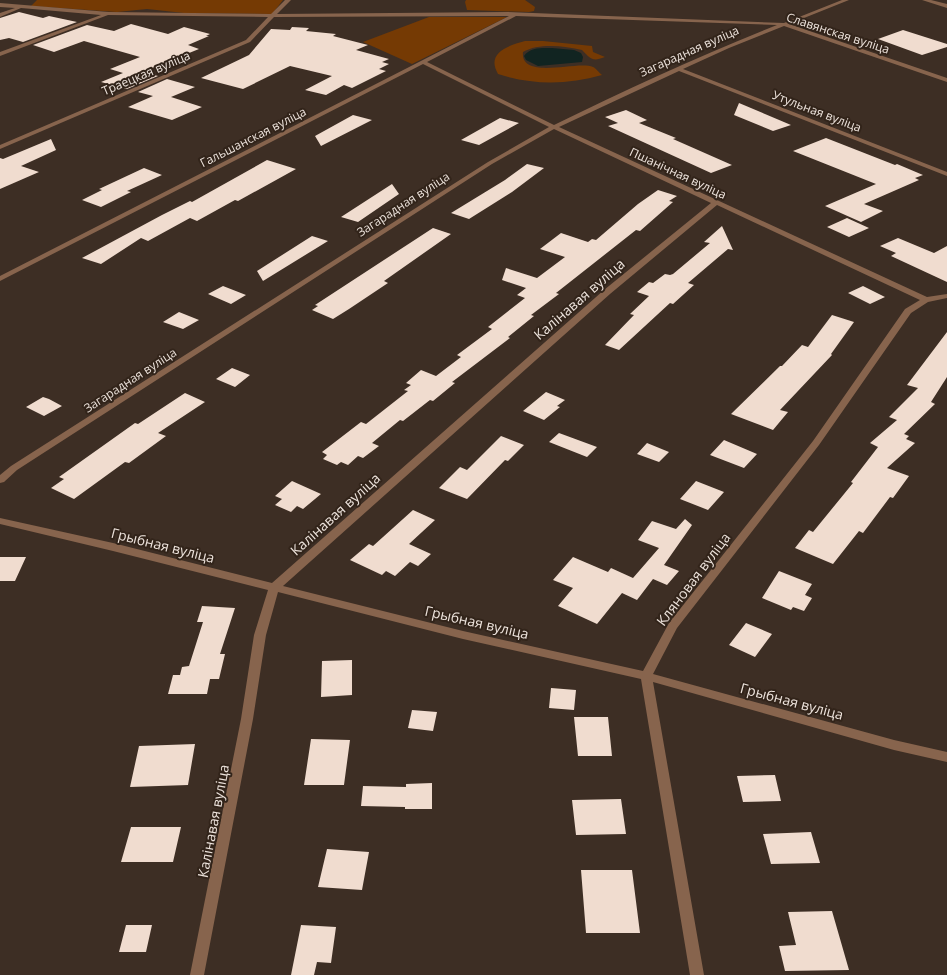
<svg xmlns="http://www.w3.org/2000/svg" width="947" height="975" font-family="'Open Sans',sans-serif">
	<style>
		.green { fill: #753a04 }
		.water { fill: #112421 }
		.building { fill: #f0dccf }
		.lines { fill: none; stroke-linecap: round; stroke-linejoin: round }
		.street { fill: #87644d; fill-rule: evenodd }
		.labels { text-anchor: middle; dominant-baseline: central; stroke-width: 4; stroke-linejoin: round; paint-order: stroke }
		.far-street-label { font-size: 12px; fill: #ede3dc; stroke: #32241a }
		.street-label { font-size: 14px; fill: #ede3dc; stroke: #32241a }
	</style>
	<rect width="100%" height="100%" fill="#3d2e24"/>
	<!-- green -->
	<path class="green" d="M37,0h246l-11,14 -88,-1 -37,-4 -30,3 -86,-6z
		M466,0h59l10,7 -1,4 -5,1 -62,-2 -2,-8z
		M429,17h78l-95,47 -49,-22z
		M525,41h18l49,5 1,6 12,5c-13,5 -14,2 -23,-7 -18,-4 -43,-7 -59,2 -3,29 55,8 70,15 3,1 6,6 9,8 -35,10 -70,10 -104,-1 -12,-21 9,-28 27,-33z"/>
	<!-- water -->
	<path class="water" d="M552,48l22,2 7,3 2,4 -1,5 -44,4 -12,-6 -2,-4c6,-9 18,-8 28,-8z"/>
	<!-- building -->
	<path class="building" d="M19,12l24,6 6,-2 28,6 -54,20 -14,-4 -9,2v-22z
		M131,24l37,10 16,-7 26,7 -4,2h3l-21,9 11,4 -57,23 16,4 -31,13 -26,-7 22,-9 -13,-4 30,-12 -56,-16 -30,11 -21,-7 54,-20 27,6z
		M292,27l17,1 -3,3 30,3 -3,2 35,9 -12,5 33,9 -7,3 7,2 -10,5 7,2 -34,17 -8,-3 -18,10 -21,-5 27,-14 -42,-10 -47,23 -42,-11 48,-23 22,-26 19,1z
		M903,30l44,14v3l-25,8 -44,-16z
		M167,79l28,8 -24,10 31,10 -30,13 -44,-13 25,-11 -15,-4z
		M739,103l52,22 -18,6 -39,-16z
		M626,110l21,10 -8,3 37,15 -3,1 59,26 -21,8 -103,-47 10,-3 -13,-6z
		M353,115l19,5 -51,26 -6,-10z
		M500,118l19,5 -40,22 -18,-5z
		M826,138l69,27 2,-1 26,11 -8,3 4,2 -55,24 19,7 -22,11 -36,-16 51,-22 -83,-33z
		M51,139l5,11 -35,16 18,6 -39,17v-31l3,1z
		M267,160l29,9 -58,32 -3,-1 -38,21 -7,-3 -42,23 -7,-3 -40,26 -19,-6 80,-43 28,-14 2,1z
		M527,164l17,4 -32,24 -43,27 -18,-6 54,-33z
		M144,168l18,7 -35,16 4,1 -30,15 -19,-7 20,-10 -3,-1z
		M392,184l7,10 -41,28 -17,-5z
		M658,190l19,6 -8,5 4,1 -33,29 -4,-1 -80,63 3,1 -28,21 3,1 -26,21 2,1 -58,44 3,1 -22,18 -3,-1 -27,21 -3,-1 -28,23 7,3 -16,12 -5,-2 -10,9 -7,-3 -4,3 -14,-6 4,-4 -5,-3 39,-30 5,2 42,-33 -4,-1 7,-5 -5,-2 15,-13 15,6 25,-19 -4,-2 35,-26 -4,-2 37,-29 -8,-3 9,-7 -24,-8 4,-12 31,10 28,-21 -25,-8 21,-16 27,9 4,-3 4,1 42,-36z
		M847,218l22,10 -20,9 -22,-10z
		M722,226l11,24 -5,-1 -40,34 6,2 -21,19 -3,-1 -51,47 -14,-5 29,-30 -4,-1 19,-18 -12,-4 12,-10 4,1 12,-9 5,1 3,-1 37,-31 -6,-1z
		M433,228l18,6 -67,47 4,2 -39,26 -16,10 -21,-9 6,-4 -3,-1z
		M312,236l16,5 -65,40 -6,-10z
		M898,238l36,15 13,-7v36l-56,-26 5,-3 -16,-7z
		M223,286l23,9 -15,9 -23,-10z
		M863,286l22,11 -15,7 -22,-11z
		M179,312l20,8 -16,9 -20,-7z
		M832,315l22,7 -23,32 1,1 -52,55 8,2 -15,18 -42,-16 49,-48h2l20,-21 6,2z
		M947,332v45l-16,25 4,2 -31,30 5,2 -3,3 9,4 -28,25 22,8 -16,22 -3,-1 -27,36 -4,-2 -26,33 -38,-16 14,-18 4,2 40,-49 -2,-1 27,-35 -8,-4 27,-23 -8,-3 29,-29 -11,-3z
		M232,368l18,7 -15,12 -19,-8z
		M546,392l19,8 -8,6 3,1 -16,13 -21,-9z
		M185,393l20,9 -47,31 8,3 -37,27 -4,-1 -51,37 -23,-11 13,-9 -5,-2 76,-54 3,1z
		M43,397l6,2 13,7 -18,10 -18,-9z
		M559,433l38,14 -10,10 -38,-15z
		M501,436l23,9 -16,16 -3,-1 -38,39 -28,-11 21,-21 7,3z
		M724,440l33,14 -13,14 -34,-13z
		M647,443l22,9 -10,10 -22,-8z
		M292,481l29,13 -18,15 -6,-3 -6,6 -16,-7 7,-6 -7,-3z
		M696,481l28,11 -16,18 -28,-11z
		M413,510l22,10 -26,24 22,10 -13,12 -8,-4 -15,14 -9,-5 -4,4 -32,-15 19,-16 4,2z
		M685,519l7,6 -28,40 15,6 -12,14 -14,-6 -16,21 -15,-7 -25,31 -39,-18 15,-18 -20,-8 20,-23 35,15 3,-4 22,10 26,-30 -21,-8 14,-19 24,8z
		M0,557h26l-11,24h-15z
		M779,571l33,13 -7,11 7,3 -8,13 -11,-4 -2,3 -29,-12z
		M202,606l33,2 -15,46h5l-6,25h-9l-3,15h-39l5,-19h7l2,-8 7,-1 14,-44h-6z
		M746,623l26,11 -17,23 -26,-12z
		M352,660v35l-31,2 1,-36z
		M551,688l25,2 -2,20 -25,-2z
		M412,710l25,2 -4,19 -25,-3z
		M574,717h34l4,39h-34z
		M311,739l39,1 -6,45h-40z
		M195,744l-7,41 -58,2 9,-41z
		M775,775l6,26 -38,1 -6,-26z
		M432,783v26h-27v-2l-44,-1 2,-20 43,1v-3z
		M621,799l5,35 -50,1 -4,-35z
		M131,827h50l-8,35h-52z
		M811,832l9,31 -49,1 -8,-30z
		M327,849l42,3 -7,38 -44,-3z
		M581,870h51l8,63h-54z
		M832,911l17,59 -64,1 -6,-25 17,-1 -8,-33z
		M126,925h26l-6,27h-27z
		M301,925l35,2 -5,36 -14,-1 -3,13h-23z"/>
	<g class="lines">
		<!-- street -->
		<path class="street" d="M285,0h6l-14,14 230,-2 277,11 58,-23h7l-60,24 158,54v4l-163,-56 -55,22 -46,21 264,103v4l-268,-105 -120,56 368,170 20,-3v4l-19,4 -17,11 -92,132 -142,183 -24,46 241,66 53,12v10l-53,-12 -241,-68 51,293h-14l-49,-296 -178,-40 -185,-47 -12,43 -13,84 -49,256h-14l51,-256 13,-84 14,-45 -155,-39 -113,-27v-6l113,25 159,40 332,-293 107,-87 -157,-74 -62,35 -475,306 -13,12 -4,1v-8l11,-9 477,-304 61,-35 -126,-63 -423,217v-5l509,-260 -235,1 -24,25 -250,107v-4l246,-105 22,-23 -160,-2 -108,41v-4l101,-37 -80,-7 -21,9v-4l15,-5 -15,-1v-4l109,9 162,2zM516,16l261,9c-76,30 -150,64 -223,100l-127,-63zM717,205l203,95 -15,9 -92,132 -144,182 -26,48 -180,-40 -180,-45 327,-292z
			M922,0h9l16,4v4z"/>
	</g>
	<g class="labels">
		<!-- far-street labels -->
		<g class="far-street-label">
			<text transform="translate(838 33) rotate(18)">Славянская вуліца</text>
			<text transform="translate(689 51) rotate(-24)">Загарадная вуліца</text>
			<text transform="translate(146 73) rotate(-23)">Траецкая вуліца</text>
			<text transform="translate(817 111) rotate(21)">Утульная вуліца</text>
			<text transform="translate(253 137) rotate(-27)">Гальшанская вуліца</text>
			<text transform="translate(678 173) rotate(25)">Пшанічная вуліца</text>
			<text transform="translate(403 204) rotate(-33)">Загарадная вуліца</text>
			<text transform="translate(130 380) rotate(-33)">Загарадная вуліца</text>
		</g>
		<!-- street labels -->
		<g class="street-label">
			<text transform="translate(579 299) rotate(-41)">Калінавая вуліца</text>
			<text transform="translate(335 514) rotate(-42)">Калінавая вуліца</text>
			<text transform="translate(163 545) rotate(14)">Грыбная вуліца</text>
			<text transform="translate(693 579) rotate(-53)">Кляновая вуліца</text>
			<text transform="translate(477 622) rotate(13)">Грыбная вуліца</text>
			<text transform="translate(792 701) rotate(15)">Грыбная вуліца</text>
			<text transform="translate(213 821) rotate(-79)">Калінавая вуліца</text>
		</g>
	</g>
</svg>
